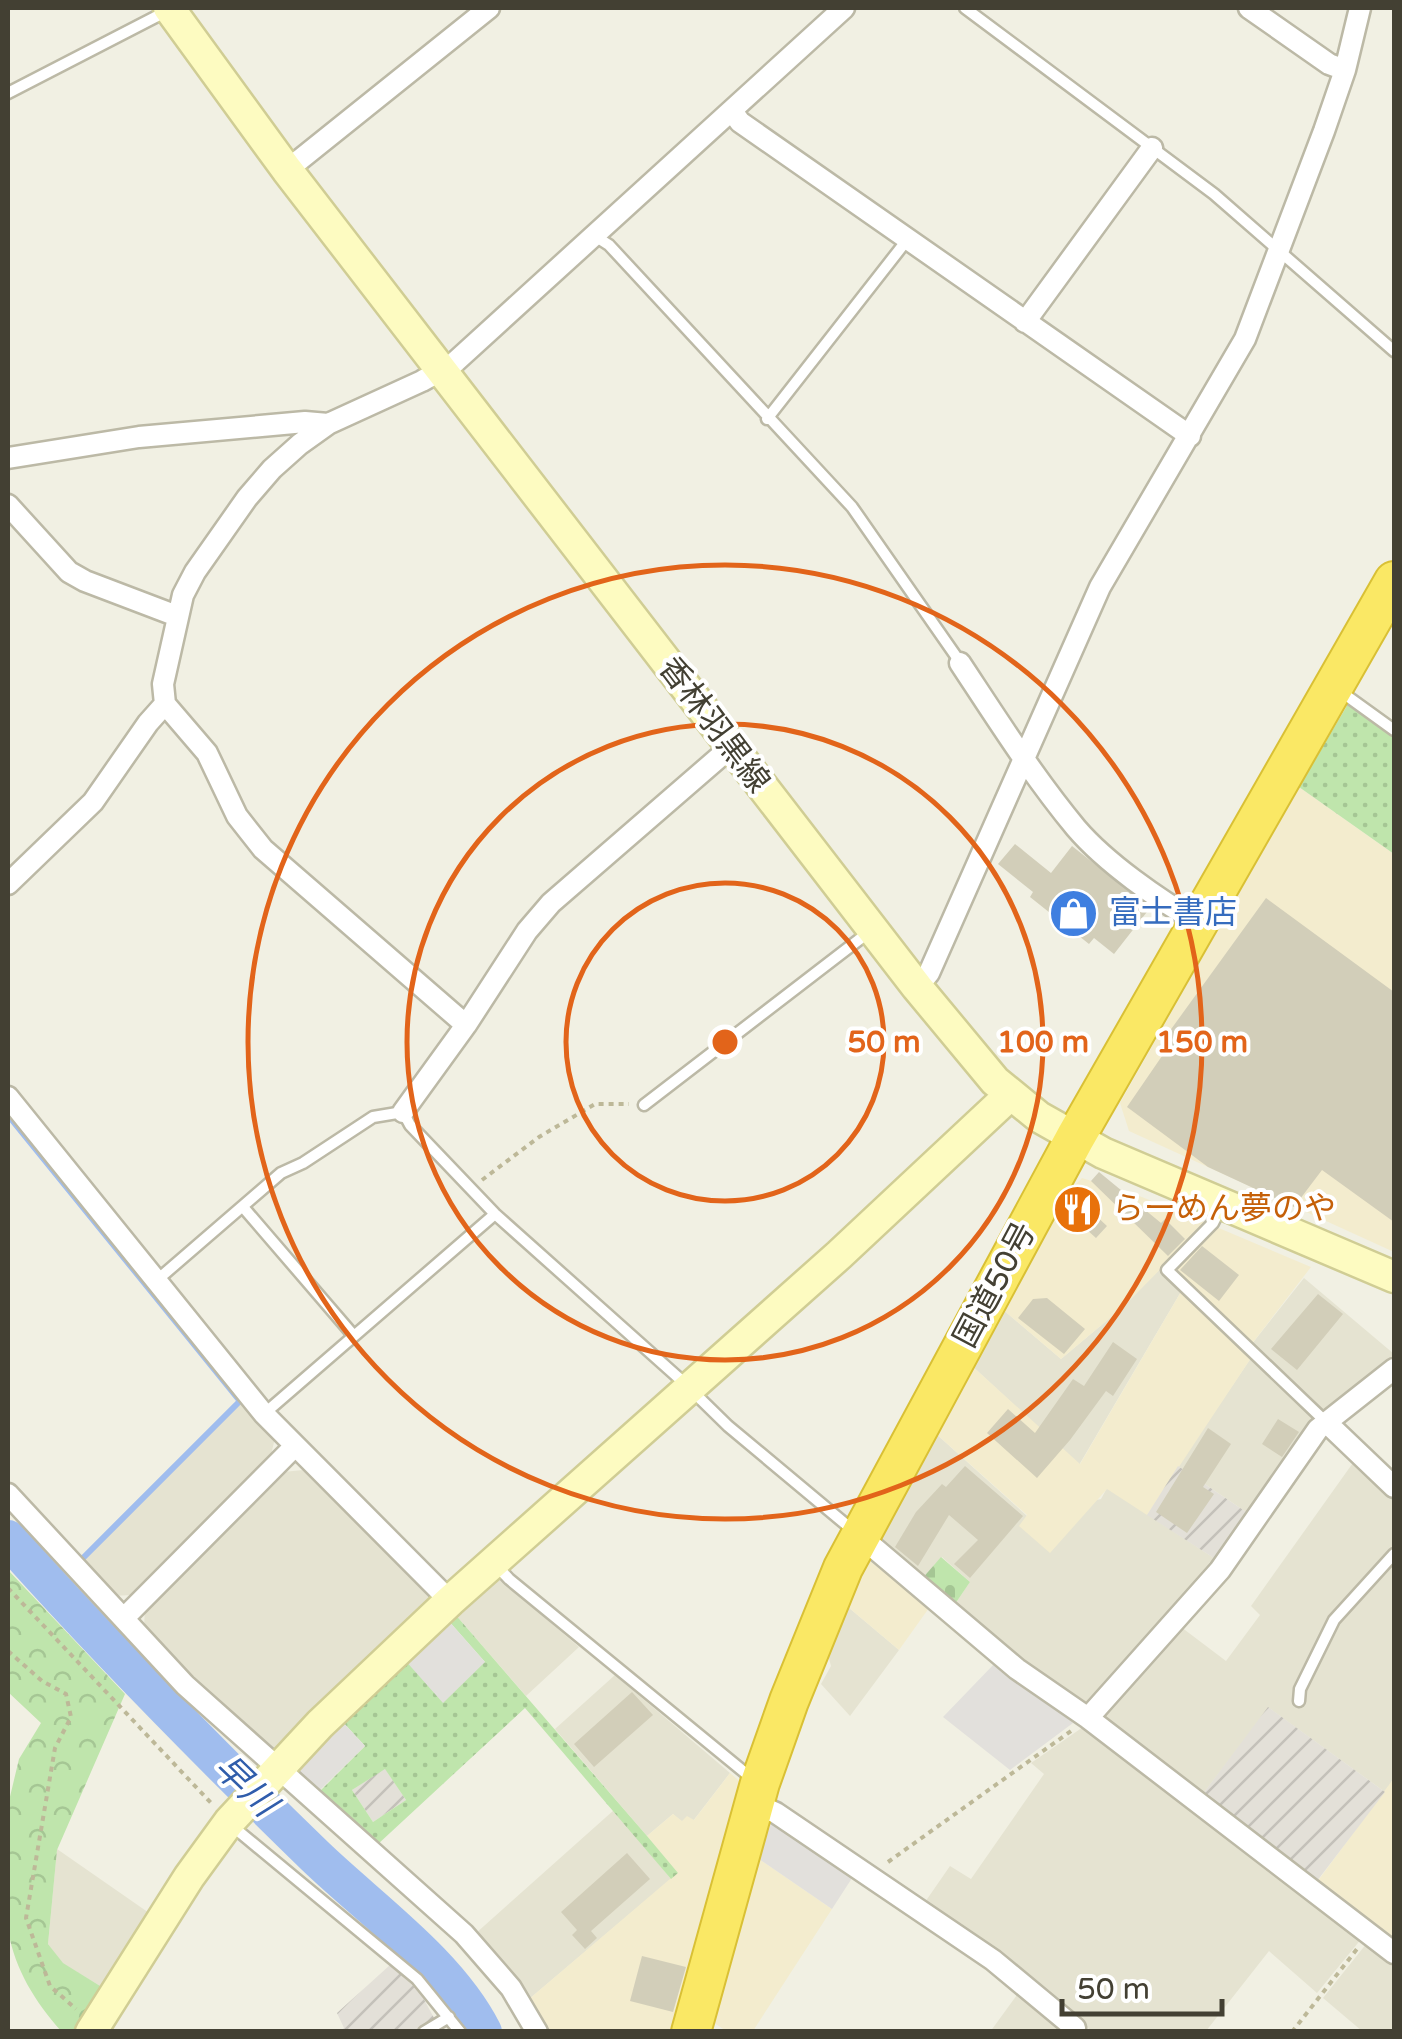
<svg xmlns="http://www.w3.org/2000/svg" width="1402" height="2039" font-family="'Varela Round','Noto Sans JP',sans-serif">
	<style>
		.residential { fill: #e5e3d1 }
		.commercial { fill: #f3ecce }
		.industrial { fill: url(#industrial-furrows) }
		.grass { fill: url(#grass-dots); fill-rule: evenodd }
		.cemetery { fill: url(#cemetery-stones) }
		.park { fill: url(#park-crowns) }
		.parking { fill: #e2e0dc }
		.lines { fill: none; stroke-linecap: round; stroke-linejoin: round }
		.stream { stroke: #a0bdee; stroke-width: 6 }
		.river { stroke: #a0bdee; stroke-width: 38 }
		.building { fill: #d2ceb9 }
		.lane-casing { stroke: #bcb9a6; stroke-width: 15 }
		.street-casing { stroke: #bcb9a6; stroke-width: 25 }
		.secondary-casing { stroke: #d0cd94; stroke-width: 35 }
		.highway-casing { stroke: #d9c035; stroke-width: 42 }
		.path { stroke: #bdb898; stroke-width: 4; stroke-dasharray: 5 5; stroke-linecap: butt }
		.lane { stroke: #fff; stroke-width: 10 }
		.street { stroke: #fff; stroke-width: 20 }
		.secondary { stroke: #fdfbc1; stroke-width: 30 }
		.highway { stroke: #fae865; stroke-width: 38 }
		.ring { fill: none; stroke: #e2641a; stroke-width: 5 }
		.labels { text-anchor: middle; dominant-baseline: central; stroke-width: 8; stroke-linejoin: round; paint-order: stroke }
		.street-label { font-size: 32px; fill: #434033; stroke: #fff }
		.shop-label { font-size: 32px; fill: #366cbe; stroke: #fff; text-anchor: start }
		.food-label { font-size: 32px; fill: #c56008; stroke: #fff; text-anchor: start }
		.water-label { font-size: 35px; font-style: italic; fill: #305dab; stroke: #fff }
		.centre { fill: #e2641a; stroke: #fff; stroke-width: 5 }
		.ring-label { font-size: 30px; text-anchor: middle; font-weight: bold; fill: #e2641a; stroke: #fff; stroke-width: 8; stroke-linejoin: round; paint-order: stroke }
	</style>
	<defs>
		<pattern id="industrial-furrows" width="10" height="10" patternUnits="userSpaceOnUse" patternTransform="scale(2.5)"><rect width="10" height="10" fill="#e3e0d8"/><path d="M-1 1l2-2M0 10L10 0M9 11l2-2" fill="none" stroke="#c4c1ba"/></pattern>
		<pattern id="grass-dots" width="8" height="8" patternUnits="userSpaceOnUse" patternTransform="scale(2.5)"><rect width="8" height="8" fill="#bfe5ac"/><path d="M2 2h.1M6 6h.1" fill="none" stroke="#a5c694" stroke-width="1.8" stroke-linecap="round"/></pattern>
		<pattern id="cemetery-stones" width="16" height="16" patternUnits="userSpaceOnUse" patternTransform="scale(2.5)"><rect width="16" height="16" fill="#bfe5ac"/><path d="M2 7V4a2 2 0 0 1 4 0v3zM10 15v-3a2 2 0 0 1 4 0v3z" fill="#a5c694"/></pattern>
		<pattern id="park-crowns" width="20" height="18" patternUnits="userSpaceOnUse" patternTransform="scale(2.5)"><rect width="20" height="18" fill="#bfe5ac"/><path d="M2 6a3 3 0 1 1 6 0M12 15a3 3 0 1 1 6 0" fill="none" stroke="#a5c694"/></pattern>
	</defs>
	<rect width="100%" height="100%" fill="#f1f0e3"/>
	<!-- residential -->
	<path class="residential" d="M1160,1269l22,21 -103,175 -109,-101 31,-56 60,51 62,-52z
		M1304,1278l90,76v6l-70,54 -73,-69z
		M1251,1358l66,65 -65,93 -74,-50z
		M244,1399l31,39 -5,21 -137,136 -23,1 -29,-36z
		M934,1432l93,84 74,-17 6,-11 113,74 -136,148 -131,-103 17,-25 -28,-25 -21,23 -39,-34 -2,-11z
		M1355,1460l39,36v282l-9,14 -116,-84 -67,87 -101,-75 1,-6 79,-87 45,34 34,-46 -9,-9z
		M303,1470l131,131 -158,152 -76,-65 -56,-60 1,-21 138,-135z
		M496,1576l83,71 -53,49 -72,-83z
		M848,1607l51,43 -49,66 -29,-32 10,-18 -3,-11z
		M615,1675l115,98 -37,48 -11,1 -9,-8 -26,22 -92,-107z
		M1086,1725l50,36 -3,6 229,171 -45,55 -48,-42 -63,80h-114l-169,-126 27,-39 21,13 73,-105 -13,-11z
		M614,1810l57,69 -143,121 -53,-66z
		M57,1849l95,66 -47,74 -43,-26 -14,-19z
		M1367,1943l27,21v67h-32l-39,-33z
		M1019,1992l45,39 -74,1z"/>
	<!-- commercial -->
	<path class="commercial" d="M1299,787l95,67v398l-265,-121 -9,-28z
		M1082,1178l60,19 64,26 -83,84 -62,52 -60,-51 70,-119z
		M1214,1226l97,41 -60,78 -78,-76z
		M1182,1290l69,68 -104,157 -40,-26 -57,64 -31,-27 8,-11 -93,-83 36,-68 110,100z
		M870,1561l59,47 -30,42 -51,-43z
		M730,1773l16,14 -70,244h-132l-16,-31 149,-127 -30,-37 26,-22 9,7 5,-5 7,4z
		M1394,1778v164l-77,-60z
		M759,1859l73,50 -79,122h-27l-13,-9z"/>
	<!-- industrial -->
	<path class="industrial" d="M1178,1466l74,50 -32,46 -73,-47z
		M1268,1707l117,85 -68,89 -115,-86z
		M385,1768l21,32 -33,22 -21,-32z
		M390,1965l30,27 20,37 -4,3 -96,-1 4,-3 -7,-15z"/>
	<!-- grass -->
	<path class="grass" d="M1348,704l46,33v117l-95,-67z
		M454,1613l193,223 31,37 -7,6 -146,-171 -148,137 -59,-52 47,-47 -25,-27 64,-60 81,3 -38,-43zM385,1769l21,31 -33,22 -21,-32z"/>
	<!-- cemetery -->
	<path class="cemetery" d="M941,1557l29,25 -17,25 -32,-27z"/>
	<!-- park -->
	<path class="park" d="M8,1570l117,124 -68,156 -9,94 15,19 42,26 -26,42h-18c-27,-31 -45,-60 -53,-100v-126l11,-46 22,-36 -33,-31z"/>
	<!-- parking -->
	<path class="parking" d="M447,1619l38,43 -42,41 -39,-44z
		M996,1662l77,61 -63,47 -67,-53z
		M340,1719l25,27 -47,46 -26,-22z
		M777,1822l77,53 -22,34 -73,-50 12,-36z"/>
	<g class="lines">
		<!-- stream -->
		<path class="stream" d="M8,1115l232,286 -159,159
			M82,1622l8,-9"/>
		<!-- river -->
		<path class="river" d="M8,1539c98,110 201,214 307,317 55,53 133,107 168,176"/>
	</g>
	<!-- building -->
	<path class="building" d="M1015,844l36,29 21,-27 78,62 -36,46 -20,-16 -5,6 -59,-47 3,-5 -35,-28z
		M1266,898l128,94v230l-72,-52 -28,37 -86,-40 -81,-60 35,-51 -6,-6z
		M1099,1172l62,51 4,-4 20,20 -17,17 -77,-75z
		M1078,1199l29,27 -11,12 -29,-26z
		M1202,1246l37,29 -20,26 -39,-31z
		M1318,1294l25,20 -46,56 -26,-21z
		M1047,1298l38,31 -21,25 -46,-36 15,-19z
		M1113,1342l24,17 -24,37 -7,-5 -36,49 -33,38 -50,-45 21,-24 27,24 38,-54 11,7z
		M1278,1419l21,13 -17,25 -20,-13z
		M1208,1428l23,16 -28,43 11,7 -27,39 -31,-21z
		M965,1466l58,50 -53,62 -16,-14 24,-24 -29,-25 -31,51 -23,-19 21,-35 26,-28 4,3z
		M632,1692l21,23 -59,52 -20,-23z
		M627,1853l23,26 -59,52 6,7 -12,11 -13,-14 5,-5 -16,-18z
		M642,1956l44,11 -13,45 -43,-11z"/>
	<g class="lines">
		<defs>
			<path id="lane" d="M965,8l249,186 180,157
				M8,93l159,-82
				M595,236l14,9 243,262 108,155
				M767,419l140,-179
				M1340,691l54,39
				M644,1105l225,-173
				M243,1207l111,129
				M1221,1207l-8,16 -46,47 159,152
				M156,1281l125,-108 22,-10 70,-46 30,-5 7,13 85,89 186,166 47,46 127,106
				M265,1413l230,-199
				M495,1564l14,15 245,201
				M1299,1701l1,-12 34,-69 60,-66
				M231,1825l186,154 43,53
				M424,2032l25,-15"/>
			<path id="street" d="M1249,8l80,56 16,6
				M732,111l8,11 450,314
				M287,170l202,-162
				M1025,322l127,-174
				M8,458l131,-21 166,-15 23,2
				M8,505l61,67 16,9 92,35
				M960,663c37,56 73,113 116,165 30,35 83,72 123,95
				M8,884l85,-82 55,-79 17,-19
				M917,987l12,-14 171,-386 145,-248 79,-208 21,-61 15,-62
				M466,1025l-203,-176 -26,-33 -30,-63 -42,-49 -2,-20 20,-89 12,-23 52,-74 25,-29 28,-25 28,-20 94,-43 32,-18 390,-355
				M8,1097l256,317 186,187
				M403,1112l63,-87 61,-94 24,-28 180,-156
				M1326,1422l68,65
				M8,1494l177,191 279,249 47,54 26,44
				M860,1536l157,133 71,49 306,235
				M124,1618l171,-172
				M1088,1718l132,-148 98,-141 76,-60
				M754,1803l22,10 217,147 82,68"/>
			<path id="secondary" d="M169,8l118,162 630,817 78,94 44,36 64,36 291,124
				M91,2032l98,-155 40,-55 91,-98 130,-123 389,-346 171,-160"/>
			<path id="highway" d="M691,2032l69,-249 29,-82 54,-133 232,-430 319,-557"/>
		</defs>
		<!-- lane casing -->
		<use href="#lane" class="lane-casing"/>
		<!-- street casing -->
		<use href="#street" class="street-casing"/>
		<!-- secondary casing -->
		<use href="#secondary" class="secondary-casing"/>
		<!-- highway casing -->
		<use href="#highway" class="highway-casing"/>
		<!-- path -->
		<path class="path" d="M482,1180l57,-43 56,-33h34
			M8,1588l204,216
			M8,1651l34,30 24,13 5,23 -16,31 -29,170 24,68 26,23
			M888,1862l183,-131
			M1292,2032l65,-83"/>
		<!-- lane -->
		<use href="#lane" class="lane"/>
		<!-- street -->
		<use href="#street" class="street"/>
		<!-- secondary -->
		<use href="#secondary" class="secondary"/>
		<!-- highway -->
		<use href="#highway" class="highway"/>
	</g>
	<!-- distance rings -->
	<g class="ring">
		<circle cx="725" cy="1042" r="159"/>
		<circle cx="725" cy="1042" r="318"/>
		<circle cx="725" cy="1042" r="477"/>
	</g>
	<!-- icons -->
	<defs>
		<symbol id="shop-disc" viewBox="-11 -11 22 22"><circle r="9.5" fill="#3f7fe0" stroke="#fff"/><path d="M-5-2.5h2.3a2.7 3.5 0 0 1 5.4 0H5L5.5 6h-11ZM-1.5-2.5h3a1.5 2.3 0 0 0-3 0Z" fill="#fff"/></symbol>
		<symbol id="restaurant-disc" viewBox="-11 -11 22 22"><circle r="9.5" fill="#e8710a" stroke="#fff"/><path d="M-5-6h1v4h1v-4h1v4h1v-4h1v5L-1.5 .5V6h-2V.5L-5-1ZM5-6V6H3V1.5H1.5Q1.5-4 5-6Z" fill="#fff"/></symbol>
	</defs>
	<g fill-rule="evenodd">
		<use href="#shop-disc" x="1046" y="886" width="55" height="55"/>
		<use href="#restaurant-disc" x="1050" y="1182" width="55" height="55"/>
	</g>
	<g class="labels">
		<!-- street labels -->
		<g class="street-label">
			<text transform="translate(714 725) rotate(53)">香林羽黒線</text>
			<text transform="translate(995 1285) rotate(-62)">国道50号</text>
		</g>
		<!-- shop labels -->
		<g class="shop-label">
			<text x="1109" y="913">富士書店</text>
		</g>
		<!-- food labels -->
		<g class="food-label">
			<text x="1112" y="1209">らーめん夢のや</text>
		</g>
		<!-- water labels -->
		<g class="water-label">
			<text transform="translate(245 1786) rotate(44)">早川</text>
		</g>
	</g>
	<circle cx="725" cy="1042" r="15" class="centre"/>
	<g class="ring-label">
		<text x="884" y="1052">50 m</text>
		<text x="1043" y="1052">100 m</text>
		<text x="1202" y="1052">150 m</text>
	</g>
	<!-- border -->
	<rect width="1402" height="2039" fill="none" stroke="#434033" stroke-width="20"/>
	<!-- scale -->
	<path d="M1062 1999v15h160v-15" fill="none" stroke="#434033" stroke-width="5"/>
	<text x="1077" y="1999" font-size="30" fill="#434033" stroke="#ffffff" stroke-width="8" paint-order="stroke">50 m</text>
</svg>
